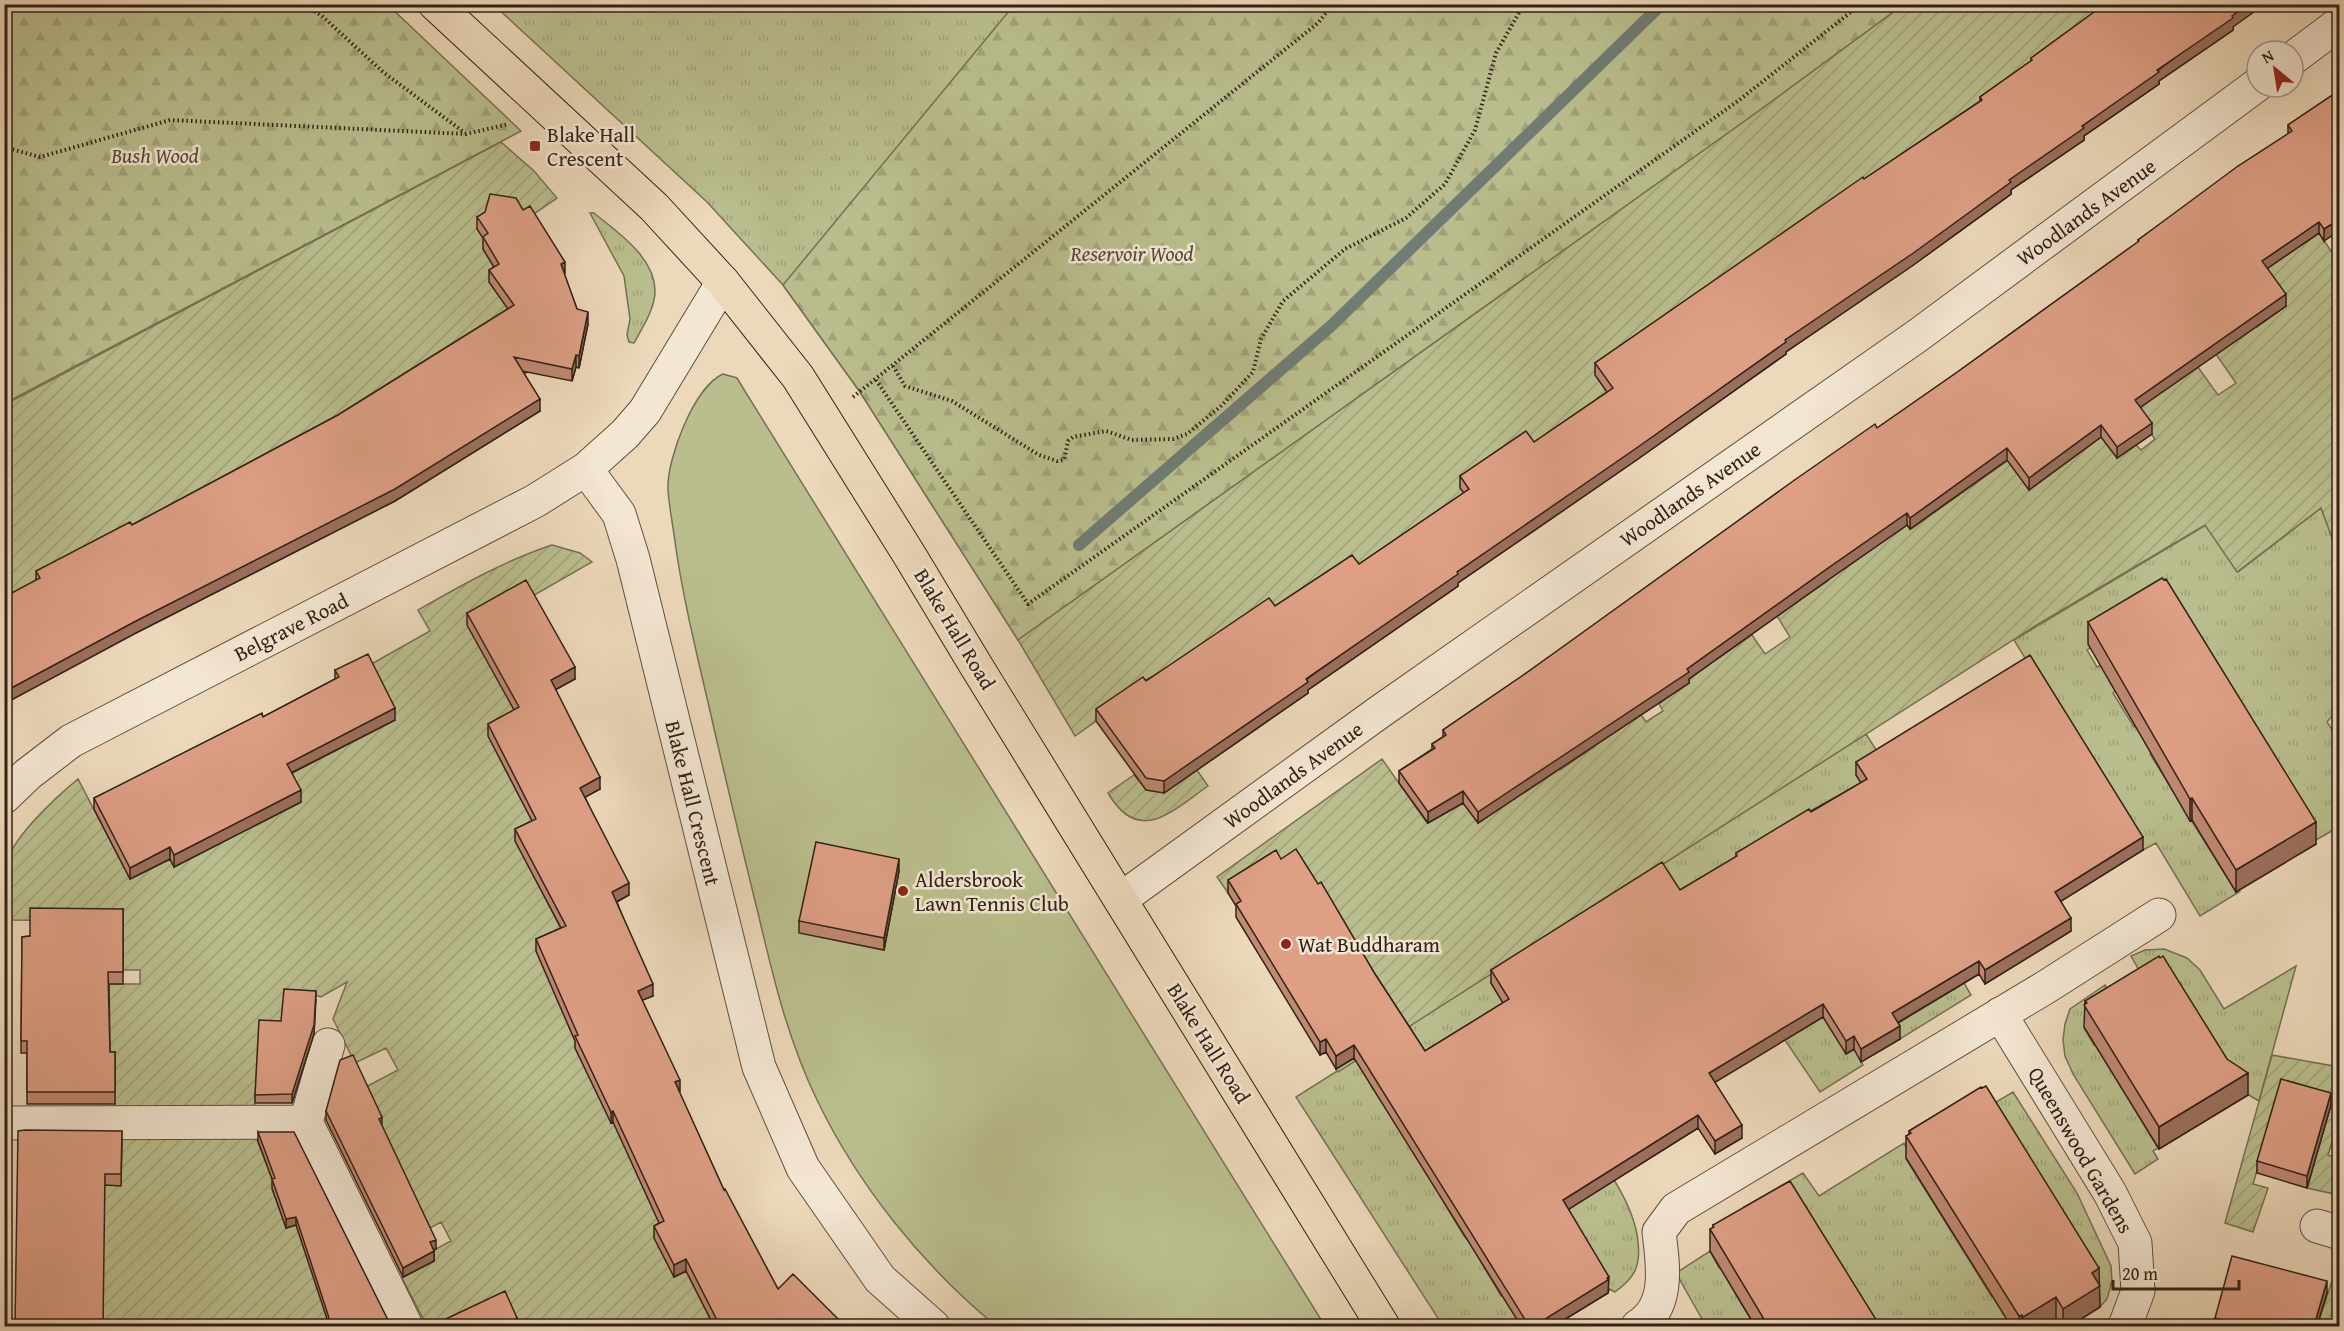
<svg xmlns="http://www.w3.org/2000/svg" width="2344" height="1331" font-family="'Gentium Book Plus',serif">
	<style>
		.grass { fill: url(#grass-tufts); stroke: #767053; stroke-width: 1.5 }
		.forest { fill: url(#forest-firs); stroke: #767053; stroke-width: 1.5 }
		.garden { fill: url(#garden-furrows); stroke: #767053; stroke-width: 1.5 }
		.pitch { fill: #babe8e; stroke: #767053; stroke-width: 1.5 }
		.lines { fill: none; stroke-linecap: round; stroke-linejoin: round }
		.stream { stroke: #707c74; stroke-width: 12 }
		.minor-casing { stroke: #604f40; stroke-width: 35 }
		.major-casing { stroke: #322118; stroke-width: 35 }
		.path { stroke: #322118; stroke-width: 4; stroke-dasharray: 1.5 3; stroke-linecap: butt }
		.minor { stroke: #f3e6d2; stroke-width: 33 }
		.major { stroke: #ecd8ba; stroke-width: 33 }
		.wall { fill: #bf8972; stroke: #322118; stroke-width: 1.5 }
		.shaded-wall { fill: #9b6f5d; stroke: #322118; stroke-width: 1.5 }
		.building { fill: #de9f85; stroke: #322118; stroke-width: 1.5 }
		.poi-dot { fill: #8f2418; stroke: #f3e6d2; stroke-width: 2 }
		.labels { text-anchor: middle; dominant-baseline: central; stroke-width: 5; stroke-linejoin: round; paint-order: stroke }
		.poi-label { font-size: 21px; fill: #322118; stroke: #f3e6d2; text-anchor: start }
		.park-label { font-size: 21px; font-style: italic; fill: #544836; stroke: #f3e6d2 }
		.street-label { font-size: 21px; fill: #322118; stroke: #f3e6d2 }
	</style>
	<defs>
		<pattern id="grass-tufts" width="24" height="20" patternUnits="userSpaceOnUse" patternTransform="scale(1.5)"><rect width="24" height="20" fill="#babe8e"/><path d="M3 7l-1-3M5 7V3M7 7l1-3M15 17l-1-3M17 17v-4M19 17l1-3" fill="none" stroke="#a0a37a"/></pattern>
		<pattern id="forest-firs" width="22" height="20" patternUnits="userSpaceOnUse" patternTransform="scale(1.5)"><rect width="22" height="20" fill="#babe8e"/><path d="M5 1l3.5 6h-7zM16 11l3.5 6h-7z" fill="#a0a37a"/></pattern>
		<pattern id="garden-furrows" width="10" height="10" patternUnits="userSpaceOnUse" patternTransform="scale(1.5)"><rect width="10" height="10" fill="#babe8e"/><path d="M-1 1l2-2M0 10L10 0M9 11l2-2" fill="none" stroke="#a0a37a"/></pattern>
	</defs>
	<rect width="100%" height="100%" fill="#ecd8ba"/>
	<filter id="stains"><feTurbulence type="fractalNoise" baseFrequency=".00333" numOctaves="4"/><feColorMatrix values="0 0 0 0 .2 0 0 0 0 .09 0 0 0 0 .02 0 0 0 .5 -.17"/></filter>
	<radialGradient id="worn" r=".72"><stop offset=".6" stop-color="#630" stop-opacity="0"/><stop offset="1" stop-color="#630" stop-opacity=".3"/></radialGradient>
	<!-- grass -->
	<path class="grass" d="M494,5h1409l-885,635 -158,-248 -77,-107 -76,-83z
		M590,213h4c23,19 61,44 61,78 0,18 -13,37 -21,52l-5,-1 -2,-7 3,-16 -6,-43z
		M2321,508l19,49 -1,151 -12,14 13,19 -1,65 -7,25 -18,10 -224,-193 -3,2 10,17 4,-2 15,25 -3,3 21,34 4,-2 15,26 -3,3 86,138h3l-39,24 -44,-73 -13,7 -129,-210 192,-115 32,47z
		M1866,734l16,25 86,196 -15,9 18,31 -71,44 -78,-31 24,46 8,-5 9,16 -43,27 -35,-52 -153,-156z
		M1548,938l-57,45c30,48 60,97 90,145 20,32 54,76 57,114 3,25 -4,36 -23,50l-172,-91 21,35 21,23 -4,3 20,34 5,-2 16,25 -4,3 3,4h-78l-147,-229z
		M2164,949l23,9 13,12 24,39 72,-43 -37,135 -17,-10 -95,-107 -16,-28 14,-6z
		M2105,985l11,18 -32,25 10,17 3,-3 14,28 47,78 -5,3 5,8 -23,15 -62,-100 -8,-18 -2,-16 2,-16 5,-15z
		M2013,1092l64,101 34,73 1,16 -5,17 -7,8 -114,-199z
		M1904,1143l5,10 -3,6 86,138 4,-2 15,31h-144l-113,-103 -10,-16 59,-34 16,23z
		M1710,1251l9,17 5,-2 12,29 19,31h-49l-30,-53z"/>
	<!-- forest -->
	<path class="forest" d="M4,5h384l133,126 -510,269 -7,-32z
		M1014,5h889l-147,108 -738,527 -158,-248 -77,-107z"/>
	<!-- garden -->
	<path class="garden" d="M1903,5h231l-538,369 46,68 -181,45 39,58 -358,144 -67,47 -57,-96 738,-527z
		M501,142l33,29 23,27 -74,51 16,27 -10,6 21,29 17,61 -7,8 -515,229 -1,-186 8,-5 -6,-14z
		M2319,233l20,30v294l-18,-49 -84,64 -32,-47 -170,101 -697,446 -2,-3 47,-29 -155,-147 -11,-16 165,-118 45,64 36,-21 15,21 65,-77 17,24 35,-24 -2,-3 33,-50 20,29 17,-11 -4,-7 15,-12 -1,-31 27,-26 17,24 35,-24 13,19 25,-17 -13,-21 9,-6 -9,-30 17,24 34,-23 -1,-3 15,-11 2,2 63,-45 4,5 96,-68 1,-9 2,11 19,27 59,-71 29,39 19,-13 5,5 14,-11 -37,-51 80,-21 20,28 18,-12 -21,-30 23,-53 19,27 29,-21 -22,-35z
		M552,545l28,8 12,9 -63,36 -10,121 14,105 -17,17 135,264 8,118 15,54 12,-6 24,48 17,7h-300l-25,-48 32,-17 -4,-9 21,-11 -10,-19 -45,24 -32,-158 34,-18 -12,-22 -31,15 -22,-44 14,-37 -26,15 -24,-7 -15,35 -23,4 -5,87h-139v-52h-12l5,-80h32v-14h-32l15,-49 -118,-1c0,-17 -3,-35 0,-52 4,-28 51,-71 73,-89l52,100 40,-20 4,7 10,-102 39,77 78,-39 -32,-63 99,-73 62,-35 -12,-21c44,-25 86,-49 134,-65z
		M1192,763l16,23c-36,25 -69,60 -100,7l26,-18 4,5 6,-4z
		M2272,1055l67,12v52l-11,36 11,4v36l-32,-7 -29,-89 -25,85 15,4 -15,44 -28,-9z
		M255,1135l20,51 -3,3 14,38 10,-2 41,101h-234l-2,-141h20l1,-42 -35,-5z
		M2338,1263l1,63h-22z"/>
	<!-- pitch -->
	<path class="pitch" d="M723,374l14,4 6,10 582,938h-329c-74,-61 -138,-141 -179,-226 -29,-60 -44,-123 -59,-187 -15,-60 -29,-120 -43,-180 -14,-63 -31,-127 -40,-191 -2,-17 -6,-35 -7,-53 -1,-31 26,-102 55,-115z"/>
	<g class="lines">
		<!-- stream -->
		<path class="stream" d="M1079,545l252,-219 331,-322"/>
		<defs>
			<path id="minor" d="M2293,58l47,-35
				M723,282l-78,129 -20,23 -39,35 33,45 14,45 126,508 44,101 77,111 53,47
				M4,797l24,-23 43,-33 464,-240 51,-32
				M1121,899l257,-186 539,-377 340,-251
				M2000,1014l110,179 25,50 3,48 -13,35
				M328,1045l-22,77 100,204
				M4,1123l302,-1
				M2317,1226l23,7
				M1638,1326c32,-19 25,-61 21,-94l17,-23 370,-222 113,-72"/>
			<path id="major" d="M435,4l219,203 69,75 75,95 112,179 65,108 408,662"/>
		</defs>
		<!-- minor casing -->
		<use href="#minor" class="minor-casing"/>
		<!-- major casing -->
		<use href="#major" class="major-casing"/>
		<!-- path -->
		<path class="path" d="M303,4l19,12 61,56 82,61
			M4,147l36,10 130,-37 296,14 43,-10
			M893,366l12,20 47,15 87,54 18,6 7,-1 4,-19 5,-4 33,-6 26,9 41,-1 14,-5 34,-28 32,-34 8,-33 22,-38 62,-52 61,-31 39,-34 30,-54 21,-77 28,-49
			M876,380l152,224 710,-503 123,-97
			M853,397l465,-374 15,-19"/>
		<!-- minor -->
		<use href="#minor" class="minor"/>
		<!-- major -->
		<use href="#major" class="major"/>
	</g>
	<!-- wall -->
	<path class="wall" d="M2233,27v3l-74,51v3l-75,52v4l-73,50v4l-99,72 -126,86v2l-148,105 -180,124v3l-150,104v3l-144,100 -18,-3 -50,-69v-12l179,-103 84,-42 105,-71 -4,-5v-12l74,-34 73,-50 -12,-17v-12l269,-184 116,-78v-4l51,-36v-3z
		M2340,90l-16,151 -5,-8 -52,35 19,38 -146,101 12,27 -35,24 -16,-21 -72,53 -22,-30 -97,69 -3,-4 -79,55 -139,99v4l-211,140 -15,-20 -35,20 -29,-40v-12l33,-22v-5l11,-7v-7l79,-54 434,-303 182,-131v-2l150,-106v-9z
		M477,217l87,57 13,35 11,15 -9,44 -3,-1 -4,14 -50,-10 18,40 -145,90 -259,132 -100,-53v-9l96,-46 206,-110 170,-106 -19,-27v-12l5,-3 -11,-18v-11l-6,-9z
		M467,613l108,66 -20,11 45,99 -15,8 44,98 -12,7 36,94 -11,4 37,92 45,98 54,99 67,37h-131l-28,-55 -12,6 -20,-39v-12l5,-3 -46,-101 -2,1 -36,-75v-7l-39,-90v-12l25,-11 -46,-87v-12l17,-8 -44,-85v-12l26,-14 -47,-85z
		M2088,622l228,222 -80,48 -44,-72 -2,1 -102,-177z
		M335,670l60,50 -103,53 9,29 -127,65 -4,-8 -40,20 -36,-70v-11l169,-81 72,-38z
		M1856,762l287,88 -82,51 10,30 -86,53 -6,-10 -81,49 2,16 -39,23 -7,-13 -8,5 -23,-37 -108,65 27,56 -27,16 -17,-26 -130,81 41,81 -1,3 -54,33h-33l-167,-268 -18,11 -10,-17 -6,3 -84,-138v-11l-8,-13v-13l53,-21 94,115 50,77 78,-48 -12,-20v-13l189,-80 56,-33v-4l125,-70 -5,-8z
		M899,871l-15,79 -85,-17v-12z
		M123,909v75h-14l1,68h5v52h-88v-51h-6l1,-116 8,-1z
		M316,1000l-2,34 -22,69h-37v-8l26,-74z
		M2085,1001l163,94 -89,54 -75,-122z
		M1982,1088l117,196 1,23 -30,19h-10l-4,-7 -13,7h-32l-105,-168v-22l3,-1v-4z
		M2331,1105l-24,83 -50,-15v-12z
		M326,1111l56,16 54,122 -2,1v11l-31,16 -77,-157z
		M122,1131l-1,55 -16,-1 -90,141z
		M258,1132l133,194 -62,-1 -33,-100 -10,3 -14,-40v-9l-14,-38z
		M1713,1225l167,101h-125l-45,-75v-22l3,-1z
		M2327,1293l-10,33h-102v-8z"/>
	<!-- shaded-wall -->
	<path class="shaded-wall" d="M2248,4h17l-32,23v3l-74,51v3l-75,52v4l-73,50v4l-99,72 -126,86v2l-148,105 -180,124v3l-150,104v3l-144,100v-12l293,-209 328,-232 224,-160z
		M2340,219v11l-16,11v-12z
		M2319,222v11l-57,39v-11z
		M565,262v12l-4,-10z
		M2286,294v12l-151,105v-11z
		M588,312v12l-9,44v-12z
		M576,355v12l-4,14v-12z
		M540,399v12l-145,90 -259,132 -132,71v-12z
		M2152,423v11l-35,24v-11z
		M2101,425v12l-72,53v-12z
		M2007,448v12l-97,69v-11z
		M1907,513v12l-79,55 -139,99v4l-211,140v-11l209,-143 141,-101z
		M575,667v12l-24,13v-12z
		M395,708v12l-108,55v-11z
		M600,777v12l-20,11v-12z
		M301,790v12l-127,65v-12z
		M1463,791v12l-35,20v-11z
		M2192,798v22l-2,1v-22z
		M2316,822v22l-80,48v-22z
		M2143,837v13l-88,55v-13z
		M170,847v12l-40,20v-11z
		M899,859v12l-15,79v-12z
		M629,883v12l-17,9v-12z
		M2071,918v13l-86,53v-14z
		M1979,961v13l-87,52v-13z
		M653,984v12l-15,6v-11z
		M316,991l-2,43 -22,69v-9z
		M1823,1004v13l-114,69v-13z
		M1900,1026v13l-39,23v-13z
		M1854,1036v13l-8,5v-13z
		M1326,1039v13l-6,3v-13z
		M1354,1045v13l-18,11v-13z
		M2248,1073v22l-89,54v-22z
		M680,1080v12l-5,-10z
		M2331,1093v12l-24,83v-12z
		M613,1111v11l-2,1v-11z
		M1698,1115v13l-135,85v-13z
		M382,1117v10l-3,-8z
		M1742,1125v13l-27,16v-13z
		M296,1217v8l-10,3v-9z
		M436,1240v9l-6,3v-10z
		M434,1251v10l-31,16v-9z
		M686,1259v12l-12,6v-12z
		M2099,1268l1,39 -30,19h-7v-17l29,-36z
		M1609,1277l-1,16 -54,33h-20z
		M2327,1281v12l-10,33h-3z
		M2056,1297v22l-13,7h-20v-9z
		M2022,1315v11h-3v-10z
		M517,1318v8h-11z"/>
	<!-- building -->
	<path class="building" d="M2105,4h143l-16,12 1,2 -76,52 2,2 -77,54 2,2 -75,52 2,2 -99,72 -127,86 1,2 -148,105 -181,125 1,2 -152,105 2,3 -144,99 -18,-3 -50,-69 47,-32 3,4 123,-83 6,8 77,-51 7,9 110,-75 -9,-13 66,-45 8,11 79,-54 -18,-25 268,-186 1,2 118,-79 -2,-3 52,-37 -1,-2z
		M2340,90v129l-16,10 -5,-7 -57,39 24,33 -151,106 17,23 -35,24 -16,-22 -72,53 -22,-30 -97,70 -3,-5 -79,55 -141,101 2,3 -211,140 -15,-21 -35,21 -29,-41 36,-23 -3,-4 14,-9 -3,-5 79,-54 274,-197 79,-55 2,4 79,-55 183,-132 -1,-1 100,-74 54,-35 -4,-6z
		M490,194l26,4 7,12 7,-4 35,56 -4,2 16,45 11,3 -9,44 -3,-1 -4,14 -58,-12 26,42 -145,90 -259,132 -132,71v-95l36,-19 -4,-7 94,-49 2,3 206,-110 176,-110 -25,-35 10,-6 -16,-27 5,-4 -11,-16 8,-5z
		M2162,578l2,2 2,-1 150,243 -80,48 -44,-72 -2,1 -102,-177z
		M526,580l49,87 -24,13 49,97 -20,11 49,95 -17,9 41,92 -15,7 42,89 -5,2 49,108 1,-1 53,100 15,-15 52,52h-125l-34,-67 -12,6 -20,-39 10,-5 -51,-110 -2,1 -36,-76 3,-1 -42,-96 30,-13 -51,-97 21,-10 -48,-95 31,-17 -52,-94z
		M368,654l27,54 -108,56 14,26 -127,65 -4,-8 -40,21 -36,-70 168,-85 1,4 76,-40 -4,-7z
		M2030,655l113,182 -88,55 16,26 -86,52 -6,-9 -87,52 8,13 -39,23 -7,-13 -8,5 -23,-37 -114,69 33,52 -27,16 -17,-26 -135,85 46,77 -2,1 1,2 -74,46 -1,-2 -4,2 -175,-281 -18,11 -10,-17 -6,3 -84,-138 5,-3 -13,-21 48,-30 5,9 15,-10 22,35 3,-2 54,92 50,77 84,-52 -18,-29 171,-108 18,28 57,-34 -1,-3 73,-44 2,3 56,-33 -11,-17z
		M816,842l83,17 -15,79 -85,-17z
		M30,908l93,1v63h-15l2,80h5v40h-88v-51h-6l1,-104 8,-1z
		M2159,956l1,2 3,-2 64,103 21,14 -89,54 -75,-122 3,-2 -2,-2z
		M284,989l32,2 -2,34 -22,69 -37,1 4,-75 22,1z
		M353,1055l29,62 -3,2 57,121 -6,2 4,9 -31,17 -77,-157 14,-51z
		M2281,1079l50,14 -24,83 -50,-15z
		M1986,1086l113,182 -7,5 8,13 -37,23 -7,-12 -33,20 -1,-2 -3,1 -113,-180 5,-3 -2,-2 72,-44 1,1z
		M25,1130l97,1 -1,43h-16l-2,152h-88l3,-195z
		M258,1132h36l97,194h-65l5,-2 -35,-107 -10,2 -14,-40 3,-1z
		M1790,1181l90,145h-112l-58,-97 4,-2 -1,-2z
		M2232,1256l95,25 -13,45h-66l-33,-8z
		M505,1291l12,27 -11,8h-75z"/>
	<!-- markers -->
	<g class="poi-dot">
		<rect x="529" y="140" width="12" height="12" rx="3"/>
		<circle cx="903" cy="891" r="6"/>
		<circle cx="1286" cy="944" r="6"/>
	</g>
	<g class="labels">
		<!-- poi labels -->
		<g class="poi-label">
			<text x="547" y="134">Blake Hall<tspan x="547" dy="24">Crescent</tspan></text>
			<text x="915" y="879">Aldersbrook<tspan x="915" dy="24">Lawn Tennis Club</tspan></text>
			<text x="1298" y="944">Wat Buddharam</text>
		</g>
		<!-- park labels -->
		<g class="park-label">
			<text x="155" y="155">Bush Wood</text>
			<text x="1132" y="253">Reservoir Wood</text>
		</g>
		<!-- street labels -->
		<g class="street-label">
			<text transform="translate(2086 212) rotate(-36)">Woodlands Avenue</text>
			<text transform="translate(1690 494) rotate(-35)">Woodlands Avenue</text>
			<text transform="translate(291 627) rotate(-27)">Belgrave Road</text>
			<text transform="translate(955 629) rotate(59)">Blake Hall Road</text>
			<text transform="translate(1293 775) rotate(-36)">Woodlands Avenue</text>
			<text transform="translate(693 803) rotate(76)">Blake Hall Crescent</text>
			<text transform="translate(1209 1043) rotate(58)">Blake Hall Road</text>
			<text transform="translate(2081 1150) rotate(60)">Queenswood Gardens</text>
		</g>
	</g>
	<!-- margin -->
	<rect width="2344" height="1331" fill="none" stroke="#ecd8ba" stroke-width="24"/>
	<rect x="6" y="6" width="2332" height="1319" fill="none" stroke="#322118" stroke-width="3"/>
	<rect x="12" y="12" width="2320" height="1307" fill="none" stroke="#322118" stroke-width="1.5"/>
	<!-- north arrow -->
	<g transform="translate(2275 69) rotate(330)"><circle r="28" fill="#f3e6d2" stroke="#a69788" stroke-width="1.5"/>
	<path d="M0-4.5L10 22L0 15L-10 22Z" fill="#8f2418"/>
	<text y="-9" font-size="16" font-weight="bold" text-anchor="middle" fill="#322118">N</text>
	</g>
	<!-- scale -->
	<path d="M2113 1280v9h126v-9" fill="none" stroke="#322118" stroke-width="3"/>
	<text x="2122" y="1280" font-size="18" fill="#322118" stroke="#f3e6d2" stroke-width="4.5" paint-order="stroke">20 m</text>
	<rect width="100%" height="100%" filter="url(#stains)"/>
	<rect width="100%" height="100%" fill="url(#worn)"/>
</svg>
